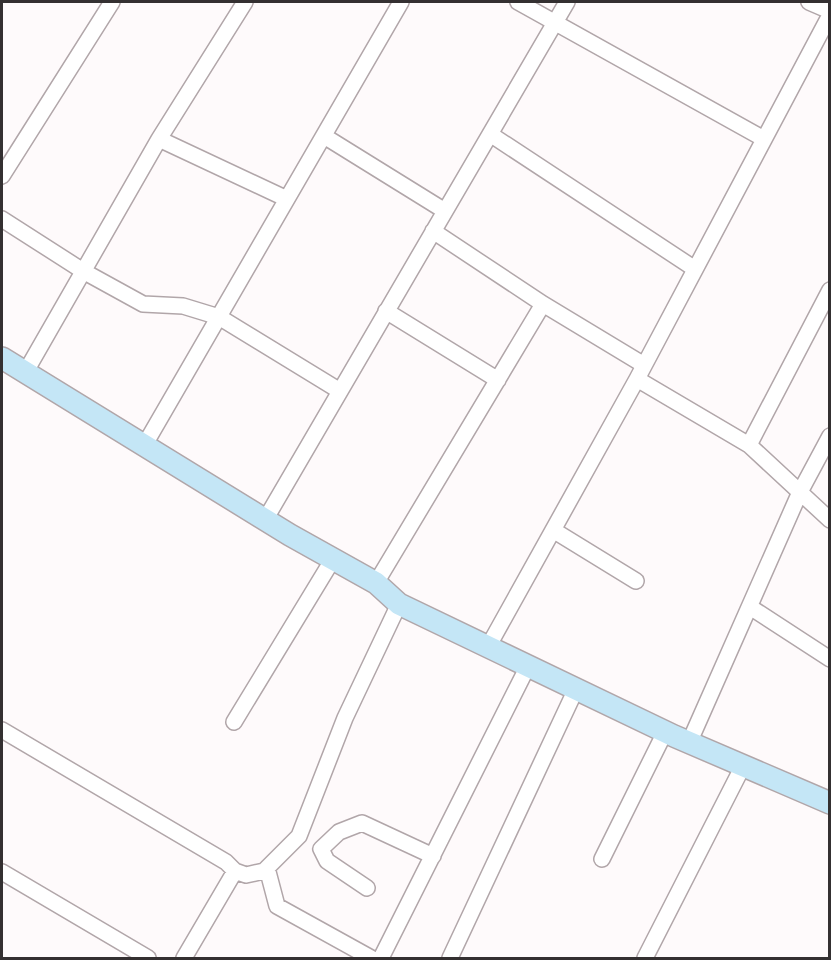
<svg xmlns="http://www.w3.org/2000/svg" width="831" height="960" font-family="'Space Grotesk',sans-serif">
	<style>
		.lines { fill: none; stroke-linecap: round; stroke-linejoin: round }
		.street-casing { stroke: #b1a6a9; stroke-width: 18 }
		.secondary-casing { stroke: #b1a6a9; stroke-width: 24 }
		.street { stroke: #fff; stroke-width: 15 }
		.secondary { stroke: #c4e6f6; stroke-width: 21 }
	</style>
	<rect width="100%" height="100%" fill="#fefafb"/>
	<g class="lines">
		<defs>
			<path id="street" d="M518,2l246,137
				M809,2l21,9
				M490,134l205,135
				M324,136l121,75
				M159,139l128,60
				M2,176l110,-174
				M2,219l81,52 60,33 40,2 36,11 121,74
				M433,231l110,73 101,61
				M386,311l112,69
				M25,373l134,-234 86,-137
				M637,379l112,66 81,75
				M749,445l81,-155
				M144,446l257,-444
				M265,520l302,-518
				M553,530l83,51
				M376,583l167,-279
				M750,607l80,52
				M488,647l149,-268 193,-364
				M234,722l99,-163
				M2,730l224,132 9,9 11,4 18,-4 35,-35 46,-118 54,-114
				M689,743l111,-251 30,-56
				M602,859l63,-127
				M267,868l10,38 94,52
				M2,872l146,86
				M367,888l-40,-27 -6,-12 18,-17 23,-9 71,33
				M184,958l51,-87
				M381,958l147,-292
				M450,958l126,-269
				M645,958l98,-192"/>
			<path id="secondary" d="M2,358l288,177 86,48 23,21 275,132 156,67"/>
		</defs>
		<!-- street casing -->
		<use href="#street" class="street-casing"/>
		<!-- secondary casing -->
		<use href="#secondary" class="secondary-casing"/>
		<!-- street -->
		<use href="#street" class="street"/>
		<!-- secondary -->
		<use href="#secondary" class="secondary"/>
	</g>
	<!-- border -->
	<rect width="831" height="960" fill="none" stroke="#343031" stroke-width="6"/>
</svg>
